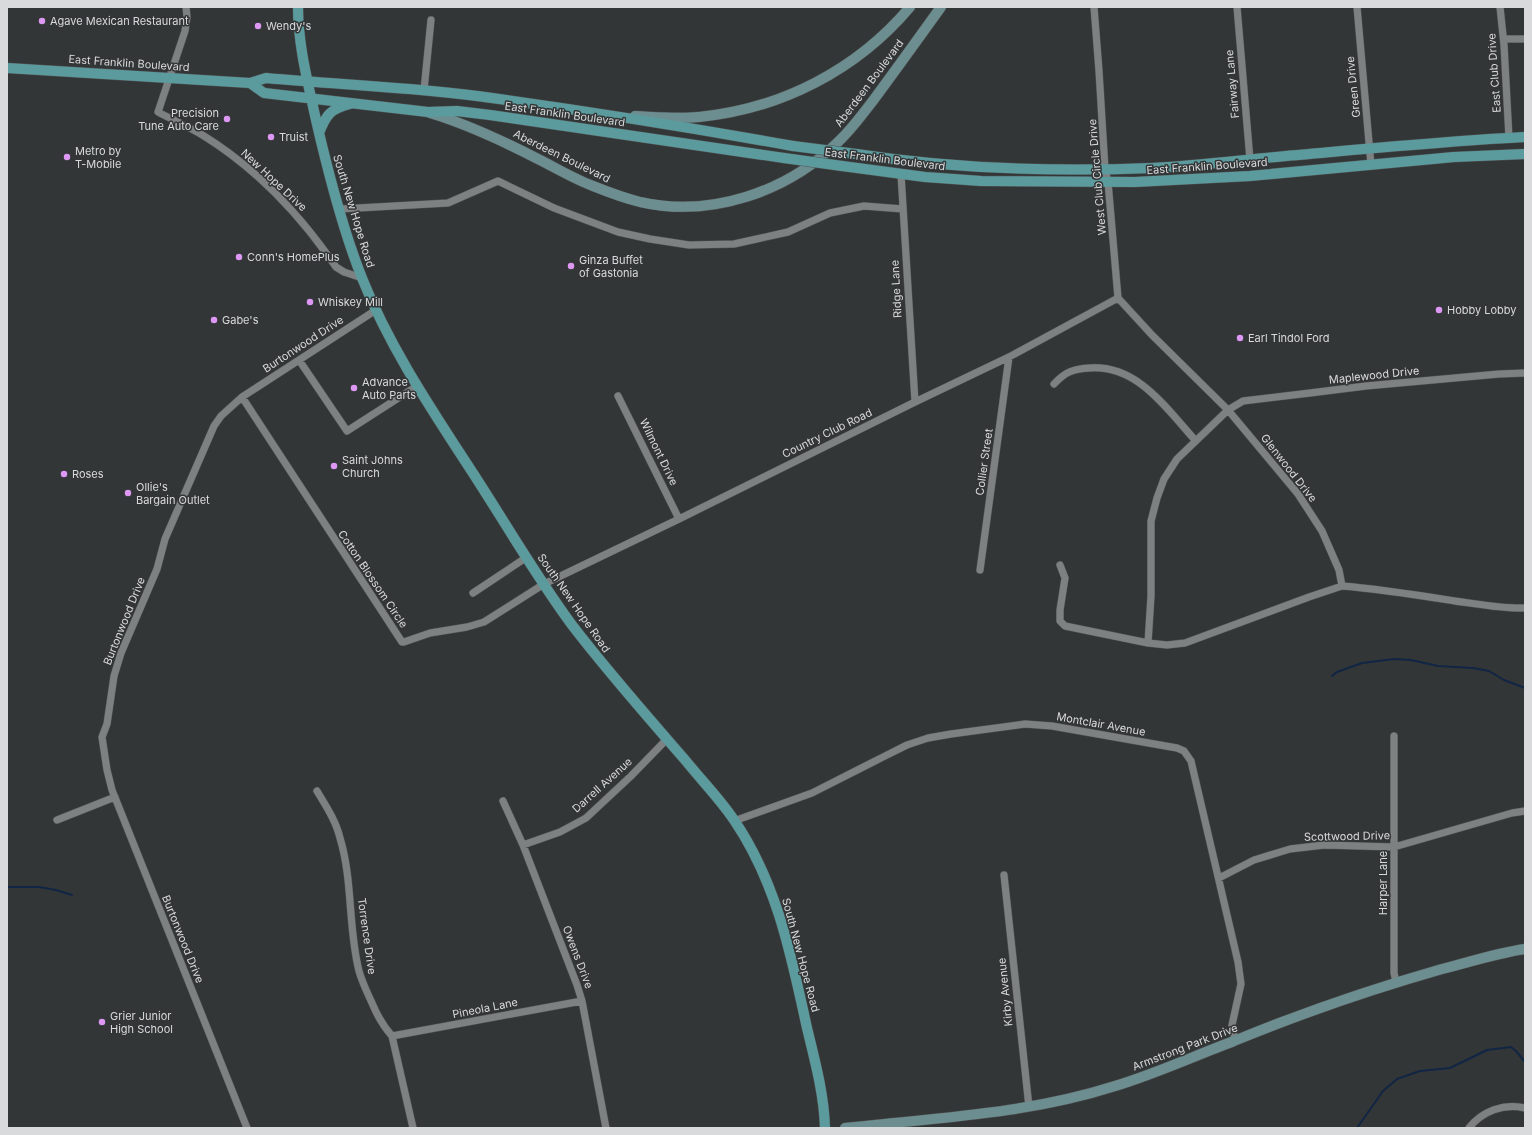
<svg xmlns="http://www.w3.org/2000/svg" width="1532" height="1135" font-family="Inter,sans-serif">
	<style>
		.lines { fill: none; stroke-linecap: round; stroke-linejoin: round }
		.stream { stroke: #112545; stroke-width: 2 }
		.minor-casing { stroke: #505353; stroke-width: 8 }
		.secondary-casing { stroke: #505353; stroke-width: 11 }
		.primary-casing { stroke: #505353; stroke-width: 11 }
		.minor { stroke: #7e8182; stroke-width: 7 }
		.secondary { stroke: #6d8e90; stroke-width: 10 }
		.primary { stroke: #5b9b9e; stroke-width: 10 }
		.primary-bridge-casing { stroke: #505353; stroke-width: 11; stroke-linecap: butt }
		.primary-bridge { stroke: #5b9b9e; stroke-width: 10 }
		.poi-dot { fill: #dd98f3; stroke: #333637; stroke-width: 1.5 }
		.labels { text-anchor: middle; dominant-baseline: central; stroke-width: 3; stroke-linejoin: round; paint-order: stroke }
		.poi-label { font-size: 11px; fill: #d8dadb; stroke: #333637; text-anchor: start }
		.street-label { font-size: 11px; fill: #d8dadb; stroke: #333637 }
	</style>
	<rect width="100%" height="100%" fill="#333637"/>
	<g class="lines">
		<!-- stream -->
		<path class="stream" d="M1332,676l5,-4 25,-9 32,-4 17,1 27,6 35,2 16,3 15,9 21,8
			M7,887h32l17,3 16,5
			M1357,1128l26,-37 14,-12 23,-8 30,-3 37,-18 24,-3 5,4 9,11"/>
		<defs>
			<path id="minor" d="M186,7l1,10 -2,14 -27,81c15,8 31,15 46,24 53,33 97,80 132,131l8,5 18,6
				M1094,7l5,64 6,98 3,13 10,116
				M1237,7l13,153
				M1357,7l14,158
				M1500,7l4,38 5,93
				M1504,39h21
				M424,90l7,-70
				M901,174l14,228
				M340,209l108,-6 50,-22 56,27 64,24 32,7 39,6 45,-1 54,-12 42,-19 34,-7 39,3
				M1118,298l34,37 76,75 70,84 24,37 17,39 3,16c38,3 75,9 113,15 23,3 47,8 70,7
				M299,360l48,71 70,-45
				M1054,384c11,-12 19,-15 35,-16 48,-4 77,40 106,72
				M618,396l61,123
				M242,397l160,245h2l26,-9 37,-6 17,-5 60,-38 135,-65 236,-117 94,-45 109,-59
				M1060,565l5,13 -5,32v11l5,5 83,17 19,2 18,-2 124,-46 33,-11
				M980,570l29,-213
				M473,593l54,-36
				M1148,643l3,-47v-75l6,-23 7,-19 13,-20 51,-49 15,-9 67,-8 56,-7 133,-12 26,-1
				M1394,736v237l2,9
				M317,791c9,15 19,30 23,47 13,43 8,90 19,133 3,11 8,21 13,32 5,12 11,23 20,33l21,92
				M503,801l20,44 54,140 5,16 24,127
				M57,820l58,-23
				M734,821l78,-28 71,-36 24,-12 21,-7 23,-4 74,-10 27,2 125,22 7,3 7,10 47,201 3,22 -9,41 3,15
				M523,845l37,-13 26,-14 45,-42 36,-37
				M1004,875l25,232
				M1219,878l35,-18 36,-11 34,-4 70,2 118,-34 13,-2
				M392,1036l190,-35
				M247,1128l-135,-338 -5,-20 -5,-33 5,-13 7,-48 7,-23 36,-84 8,-30 49,-113 7,-10 21,-19 134,-87
				M1469,1128c13,-17 35,-25 56,-20"/>
			<path id="secondary" d="M430,113c37,11 73,28 108,46 18,9 36,20 55,27 15,6 31,12 47,16 71,16 147,-10 198,-60 13,-12 23,-26 34,-40 23,-31 46,-63 69,-95
				M635,116c21,1 43,3 64,1 82,-8 158,-47 211,-110
				M845,1128c90,-10 183,-14 270,-42 40,-12 79,-30 119,-45 68,-28 138,-52 208,-72 28,-7 55,-16 83,-20"/>
			<path id="primary" d="M298,7c0,38 10,76 18,113 12,52 26,108 46,158 29,73 74,138 116,203 31,48 60,98 94,144 36,47 75,91 114,136 16,20 34,38 48,59 43,63 57,135 73,208 8,33 17,66 18,100
				M7,68l243,15 16,-5c76,7 151,9 226,20 101,14 201,30 301,48
				M250,83l14,10 164,19 29,-1 33,4 294,43
				M319,133c7,-18 11,-24 31,-29
				M856,154c98,15 197,18 296,14 45,-2 90,-8 134,-12 80,-7 159,-15 239,-19
				M842,166l83,11 56,4 154,1 115,-6 204,-19 71,-3"/>
		</defs>
		<!-- minor casing -->
		<use href="#minor" class="minor-casing"/>
		<!-- secondary casing -->
		<use href="#secondary" class="secondary-casing"/>
		<!-- primary casing -->
		<use href="#primary" class="primary-casing"/>
		<!-- minor -->
		<use href="#minor" class="minor"/>
		<!-- secondary -->
		<use href="#secondary" class="secondary"/>
		<!-- primary -->
		<use href="#primary" class="primary"/>
		<defs>
			<path id="primary-bridge" d="M793,146l63,8
				M784,158l58,8"/>
		</defs>
		<!-- primary-bridge casing -->
		<use href="#primary-bridge" class="primary-bridge-casing"/>
		<!-- primary-bridge -->
		<use href="#primary-bridge" class="primary-bridge"/>
	</g>
	<!-- markers -->
	<g class="poi-dot">
		<circle cx="42" cy="21" r="4"/>
		<circle cx="258" cy="26" r="4"/>
		<circle cx="227" cy="119" r="4"/>
		<circle cx="271" cy="137" r="4"/>
		<circle cx="67" cy="157" r="4"/>
		<circle cx="239" cy="257" r="4"/>
		<circle cx="571" cy="266" r="4"/>
		<circle cx="310" cy="302" r="4"/>
		<circle cx="1439" cy="310" r="4"/>
		<circle cx="214" cy="320" r="4"/>
		<circle cx="1240" cy="338" r="4"/>
		<circle cx="354" cy="388" r="4"/>
		<circle cx="334" cy="466" r="4"/>
		<circle cx="64" cy="474" r="4"/>
		<circle cx="128" cy="493" r="4"/>
		<circle cx="102" cy="1022" r="4"/>
	</g>
	<g class="labels">
		<!-- poi labels -->
		<g class="poi-label">
			<text x="50" y="21">Agave Mexican Restaurant</text>
			<text x="266" y="26">Wendy's</text>
			<text x="219" y="113" text-anchor="end">Precision<tspan x="219" dy="13">Tune Auto Care</tspan></text>
			<text x="279" y="137">Truist</text>
			<text x="75" y="151">Metro by<tspan x="75" dy="13">T-Mobile</tspan></text>
			<text x="247" y="257">Conn's HomePlus</text>
			<text x="579" y="260">Ginza Buffet<tspan x="579" dy="13">of Gastonia</tspan></text>
			<text x="318" y="302">Whiskey Mill</text>
			<text x="1447" y="310">Hobby Lobby</text>
			<text x="222" y="320">Gabe's</text>
			<text x="1248" y="338">Earl Tindol Ford</text>
			<text x="362" y="382">Advance<tspan x="362" dy="13">Auto Parts</tspan></text>
			<text x="342" y="460">Saint Johns<tspan x="342" dy="13">Church</tspan></text>
			<text x="72" y="474">Roses</text>
			<text x="136" y="487">Ollie's<tspan x="136" dy="13">Bargain Outlet</tspan></text>
			<text x="110" y="1016">Grier Junior<tspan x="110" dy="13">High School</tspan></text>
		</g>
		<!-- street labels -->
		<g class="street-label">
			<text transform="translate(129 63) rotate(4)">East Franklin Boulevard</text>
			<text transform="translate(1494 73) rotate(-94)">East Club Drive</text>
			<text transform="translate(869 83) rotate(-53)">Aberdeen Boulevard</text>
			<text transform="translate(1232 84) rotate(-95)">Fairway Lane</text>
			<text transform="translate(1353 87) rotate(-96)">Green Drive</text>
			<text transform="translate(565 114) rotate(8)">East Franklin Boulevard</text>
			<text transform="translate(562 156) rotate(26)">Aberdeen Boulevard</text>
			<text transform="translate(885 159) rotate(7)">East Franklin Boulevard</text>
			<text transform="translate(1207 166) rotate(-4)">East Franklin Boulevard</text>
			<text transform="translate(1097 177) rotate(-95)">West Club Circle Drive</text>
			<text transform="translate(274 180) rotate(43)">New Hope Drive</text>
			<text transform="translate(354 211) rotate(73)">South New Hope Road</text>
			<text transform="translate(896 289) rotate(-93)">Ridge Lane</text>
			<text transform="translate(303 344) rotate(-33)">Burtonwood Drive</text>
			<text transform="translate(1374 375) rotate(-6)">Maplewood Drive</text>
			<text transform="translate(827 433) rotate(-26)">Country Club Road</text>
			<text transform="translate(659 452) rotate(64)">Wilmont Drive</text>
			<text transform="translate(984 462) rotate(-82)">Collier Street</text>
			<text transform="translate(1289 468) rotate(52)">Glenwood Drive</text>
			<text transform="translate(373 579) rotate(56)">Cotton Blossom Circle</text>
			<text transform="translate(574 603) rotate(55)">South New Hope Road</text>
			<text transform="translate(124 621) rotate(-68)">Burtonwood Drive</text>
			<text transform="translate(1101 724) rotate(10)">Montclair Avenue</text>
			<text transform="translate(602 785) rotate(-42)">Darrell Avenue</text>
			<text transform="translate(1347 836) rotate(-1)">Scottwood Drive</text>
			<text transform="translate(1383 883) rotate(-90)">Harper Lane</text>
			<text transform="translate(367 936) rotate(82)">Torrence Drive</text>
			<text transform="translate(183 939) rotate(68)">Burtonwood Drive</text>
			<text transform="translate(801 955) rotate(75)">South New Hope Road</text>
			<text transform="translate(578 957) rotate(69)">Owens Drive</text>
			<text transform="translate(1005 992) rotate(-96)">Kirby Avenue</text>
			<text transform="translate(485 1008) rotate(-11)">Pineola Lane</text>
			<text transform="translate(1185 1047) rotate(-21)">Armstrong Park Drive</text>
		</g>
	</g>
	<!-- border -->
	<rect width="1532" height="1135" fill="none" stroke="#d8dadb" stroke-width="16"/>
</svg>
